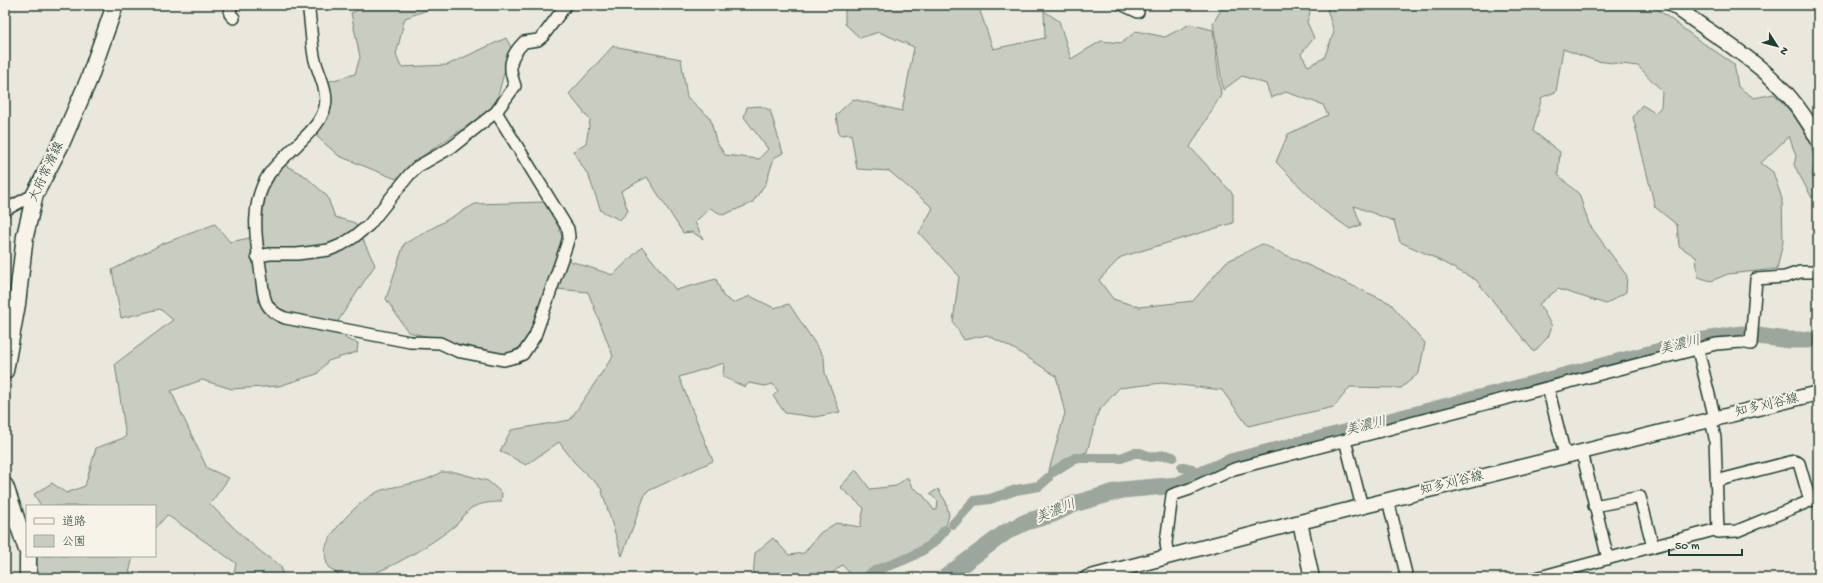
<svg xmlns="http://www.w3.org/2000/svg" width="1823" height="583" font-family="'Gochi Hand','Klee One',sans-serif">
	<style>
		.green { fill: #c8ccc1; stroke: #74847a }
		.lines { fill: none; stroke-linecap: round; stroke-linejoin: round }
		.canal { stroke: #9ca69c; stroke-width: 10 }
		.river { stroke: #9ca69c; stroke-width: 17 }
		.minor-casing { stroke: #1f3d34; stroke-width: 14 }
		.tertiary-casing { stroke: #1f3d34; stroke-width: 17 }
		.secondary-casing { stroke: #1f3d34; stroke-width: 19 }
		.minor { stroke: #f7f3e8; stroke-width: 11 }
		.tertiary { stroke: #f7f3e8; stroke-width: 14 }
		.secondary { stroke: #f7f3e8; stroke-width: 16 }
		.labels { text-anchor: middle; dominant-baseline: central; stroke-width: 4; stroke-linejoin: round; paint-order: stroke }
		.street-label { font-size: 13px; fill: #1f3d34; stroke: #f7f3e8 }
		.water-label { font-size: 14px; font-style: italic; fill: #445c53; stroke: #f7f3e8 }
	</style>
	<rect width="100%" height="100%" fill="#eae8dd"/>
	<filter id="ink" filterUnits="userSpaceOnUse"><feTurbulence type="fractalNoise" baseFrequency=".025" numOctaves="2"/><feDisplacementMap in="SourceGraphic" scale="8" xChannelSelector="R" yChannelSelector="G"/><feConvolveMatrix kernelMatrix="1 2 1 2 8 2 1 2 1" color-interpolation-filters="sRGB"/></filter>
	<g filter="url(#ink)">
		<!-- green -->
		<path class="green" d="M368,5h73l-36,13 -9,37 5,12 46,-2 59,-27 5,9 -16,60 -71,48 -28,24 -57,-23 -25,-22 18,-33 -5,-19 28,-8 5,-17 -9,-44z
			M845,5h133l15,44 52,-11 -1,-27 15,10 12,38 30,-18 21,2 14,-12 29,6 25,-13 23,6 8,65 -31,52 43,47v29l-112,34 -22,23 14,19 26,8 54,-6 33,-39 36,-18 128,59 35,40 -6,30 -18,15 -51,-1 -16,20 -86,19 -26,-36 -60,-7 -43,5 -21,24 -11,40 -20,6 -18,12 16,-57 -9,-37 -40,-26 -29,-15 -23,5 -11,-18 6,-46 -40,-43 14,-25 -44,-37 -32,-2 -6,-35 -12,1 -3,-20 17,-16 49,12 12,-64 -35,-15 -19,6 -15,-14z
			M1224,5h80l6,8 -3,9 7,16 -13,16 7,12 16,-8 10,-26 -8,-26 1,-1h325l45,34 37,25 4,23 16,11 20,-4 22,23 14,25 5,18 -3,14 5,21 -5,3 -18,-33 2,-9 -7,-20 -28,27 12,9 9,27 1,43 -6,27 -49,5 -17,7 -13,-4 -2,-20 -17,-11 -2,-21 -22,-18 -22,-90 9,-12 13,8 6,-6 1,-16 -24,-25 -42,-5 -33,-12 -7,43 -14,5 -9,34 27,21 -2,23 21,19 10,30 38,52 -1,16 -20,12 -48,-15 -19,15 13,22 -4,11 -14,15 -58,-72 -47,-25 -29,-13 -6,-21 -40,-15 7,19 -11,4 -27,-19 -47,-48 12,-28 40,-19 -5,-10 -37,-13 -15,6 -5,-14 -24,-8 -19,14 -10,-67z
			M613,46l68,13 6,38 23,21 6,23 9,14 34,4 9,-10 -24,-32 3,-10 13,-1 10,4 13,43 -9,5 -8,25 -14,20 -29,12 -13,-7 -15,14 8,17 -11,-7 -9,1 -36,-56 -26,14 7,20 -8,9 -19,-9 -12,-34 -16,-26 13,-8 4,-23 -21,-26z
			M281,163l24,13 22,20 8,21 20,6 20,42 -37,56 8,18 12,4 -1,9 -29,9 -11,13 -38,12 -47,3 -30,-9 -31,11 36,77 22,10 -19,26c23,23 44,45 71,62l2,12h-50l3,-15 -69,-48 -12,14v-23h-114l-7,-12 18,-11 14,10 19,-7 11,-38 30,-11 -11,-73 58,-44 -13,-11 -39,9 -9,-48 50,-26 53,-20 15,18 29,-6 -2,-15 10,-38z
			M545,202l11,17 14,42 43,14 29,-28 34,43 40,-11 7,17 10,7 17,-7 24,12 15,-4 35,53 1,16 15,39 -25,5 -30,-4 -12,-17 5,-5 -5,-7 -8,2 -16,-3 -4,4 -22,-10 1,-14 -45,14 34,84 -67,31 -24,64 -21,-68 -27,-26 -15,-20 -33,23 -26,-14 11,-21 59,-10 43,-64 -25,-64 -42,-4 -20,56 -21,11 -97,-23 -22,-33 18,-55 71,-40z
			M856,470l14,19 26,-3 10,-8h2l4,9 10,7 12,16h3l1,-9 -8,-7 8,-5 8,13 3,13 -3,11 -18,18 -27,15 -32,12 -8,7h-7l-12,-13 -15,13h-74l2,-25 18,-15 16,17 15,-2 16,-20 16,-10 24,4 4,-19 -24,-21z
			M441,472h14l33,9 14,12 -1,9c-10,0 -20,1 -30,6 -5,4 -9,11 -14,16 -20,17 -85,59 -111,54 -6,-1 -13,-8 -18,-11 -2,-6 -4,-15 -2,-21 7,-19 38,-50 56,-56 20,-6 42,-6 59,-18z
			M35,556h98l-5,22h-91l1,-6z"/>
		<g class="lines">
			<!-- canal -->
			<path class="canal" d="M1182,467l10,2
				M1053,472l22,-14h46l13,-5h6l11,4 15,-2 7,2
				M953,524l21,-23 16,-2 26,-9 23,-4 9,-8
				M866,578c8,-9 19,-11 30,-15 19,-7 37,-17 49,-33"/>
			<!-- river -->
			<path class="river" d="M944,578l62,-46 20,-10 27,-8 21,-10 48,-14 56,-5 53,-23 468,-121 43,-7 47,6h20"/>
			<defs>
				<path id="minor" d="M231,5l-1,9 4,4
					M308,5c3,17 3,34 6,51 3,16 15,34 11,51 -4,16 -17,27 -28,38 -9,9 -20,18 -28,29 -20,30 -13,67 -8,100 3,22 1,35 24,44l125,24 30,1 17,8 47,9 12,-3 7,-3 12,-18 31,-89 3,-10 -1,-8 -72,-117
					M1123,5l15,7
					M5,210l30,-16
					M257,256l13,-2h27l32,-4 12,-5 13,-8 15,-12 40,-50 8,-8 35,-20 44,-35 19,-26c-7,-19 -6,-29 9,-44l14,-2 5,-4 23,-31
					M1698,350l17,69
					M1548,388l17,67
					M1711,420l4,18 3,94 19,-1 73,-30 -11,-38 -5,-2 -78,20
					M1345,440l17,67
					M1582,452l26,107
					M1388,500l19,78
					M1594,506l46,-9 13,50
					M5,523l9,-14
					M1168,557l-2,-14 6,-48 18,-6 44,-20 482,-125 25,-2 10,2 5,-65 29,-2 15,-5h18
					M1536,578l182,-49"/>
				<path id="tertiary" d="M1673,5c57,43 111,67 145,135
					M1300,522l12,56
					M1087,578l213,-56 518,-129"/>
				<path id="secondary" d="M5,371l12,-67 8,-68 10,-42 26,-50 28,-65 26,-74
					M5,486l22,64
					M28,556v22"/>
			</defs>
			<!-- minor casing -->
			<use href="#minor" class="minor-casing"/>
			<!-- tertiary casing -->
			<use href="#tertiary" class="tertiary-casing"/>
			<!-- secondary casing -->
			<use href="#secondary" class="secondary-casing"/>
			<!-- minor -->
			<use href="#minor" class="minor"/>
			<!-- tertiary -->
			<use href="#tertiary" class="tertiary"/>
			<!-- secondary -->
			<use href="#secondary" class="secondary"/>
		</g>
	</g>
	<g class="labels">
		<!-- street labels -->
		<g class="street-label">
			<text transform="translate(47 172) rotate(-65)">大府常滑線</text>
			<text transform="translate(1767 406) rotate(-13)">知多刈谷線</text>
			<text transform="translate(1452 484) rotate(-14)">知多刈谷線</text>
		</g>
		<!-- water labels -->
		<g class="water-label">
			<text transform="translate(1680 346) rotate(-14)">美濃川</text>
			<text transform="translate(1366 427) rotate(-14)">美濃川</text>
			<text transform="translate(1056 512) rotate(-22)">美濃川</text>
		</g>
	</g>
	<!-- margin -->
	<rect width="1823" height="583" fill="none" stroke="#f7f3e8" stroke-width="20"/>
	<rect x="10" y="10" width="1803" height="563" fill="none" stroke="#1f3d34" stroke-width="1.5" filter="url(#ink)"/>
	<!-- legend -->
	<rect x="26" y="505" width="130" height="52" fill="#f7f3e8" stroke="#a1aaa0"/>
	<rect x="34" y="518" width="20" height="6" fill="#f7f3e8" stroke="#a1aaa0"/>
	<text x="62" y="525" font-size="12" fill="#1f3d34">道路</text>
	<rect x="34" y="535" width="20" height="12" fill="#c8ccc1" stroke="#a1aaa0"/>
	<text x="62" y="545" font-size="12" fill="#1f3d34">公園</text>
	<!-- north arrow -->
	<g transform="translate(1777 46) rotate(126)" stroke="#f7f3e8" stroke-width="3" paint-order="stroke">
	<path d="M0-3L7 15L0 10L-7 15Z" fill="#1f3d34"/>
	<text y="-6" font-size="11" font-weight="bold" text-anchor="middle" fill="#1f3d34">N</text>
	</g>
	<!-- scale -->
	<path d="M1669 549v6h73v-6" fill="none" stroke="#1f3d34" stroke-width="2"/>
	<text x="1675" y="549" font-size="12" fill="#1f3d34" stroke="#f7f3e8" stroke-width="3" paint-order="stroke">50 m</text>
</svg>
